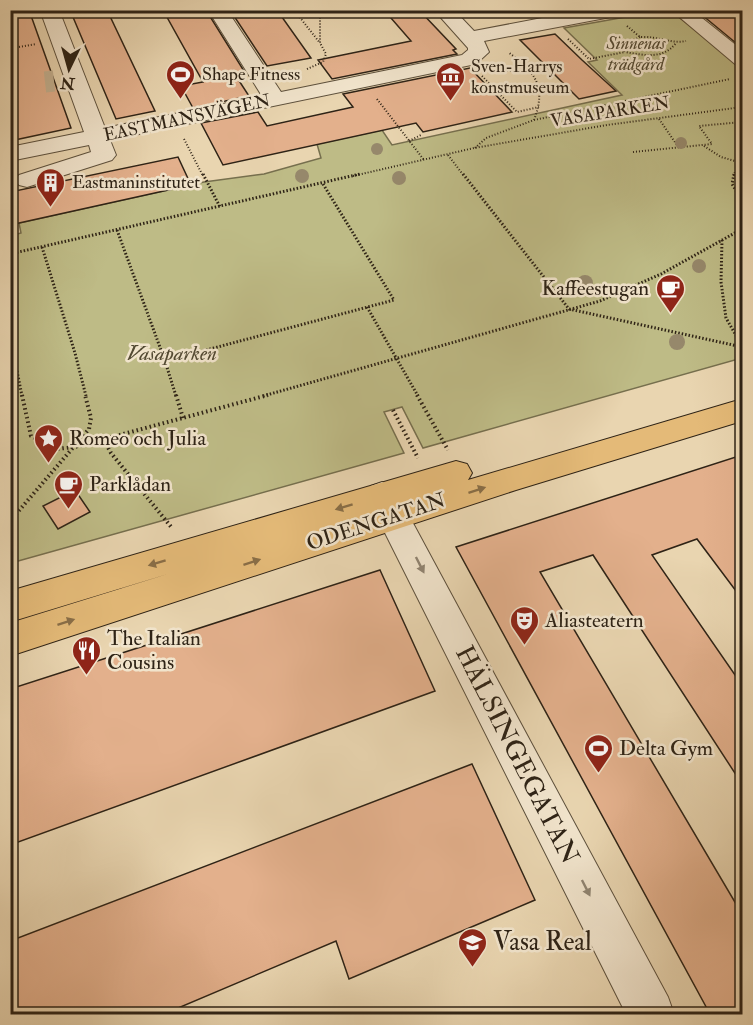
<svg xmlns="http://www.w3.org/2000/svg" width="753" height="1025" font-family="'IM FELL Double Pica',serif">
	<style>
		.green { fill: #bebb86; stroke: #766f4e; stroke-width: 1.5 }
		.building { fill: #e3b08c; stroke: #2e2316; stroke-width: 1.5 }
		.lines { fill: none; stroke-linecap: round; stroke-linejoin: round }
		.minor-tunnel { stroke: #c4b191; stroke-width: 21; stroke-dasharray: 21 10; stroke-linecap: butt }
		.minor-casing { stroke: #5d503c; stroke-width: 2 }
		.major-casing { stroke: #2e2316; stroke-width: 2 }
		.path-far2 { stroke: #2e2316; stroke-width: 2; stroke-dasharray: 1 2; stroke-linecap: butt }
		.path-far1 { stroke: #2e2316; stroke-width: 3; stroke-dasharray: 1.5 2; stroke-linecap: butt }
		.path { stroke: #2e2316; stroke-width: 4; stroke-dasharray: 1.5 3; stroke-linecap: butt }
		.minor { fill: #f1e4cc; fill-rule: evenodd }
		.major { fill: #e4ba78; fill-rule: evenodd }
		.tree { fill: #96886b }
		.oneway { fill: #896e47 }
		.oneway2 { fill: #908471 }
		.labels { text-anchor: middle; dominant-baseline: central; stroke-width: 5; stroke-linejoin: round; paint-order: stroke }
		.far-park-label { font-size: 18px; font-style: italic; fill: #524932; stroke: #f1e4cc }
		.far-poi-label { font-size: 18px; fill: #2e2316; stroke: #f1e4cc; text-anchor: start }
		.far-street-label { font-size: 18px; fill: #2e2316; stroke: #f1e4cc }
		.poi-label { font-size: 21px; fill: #2e2316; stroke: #f1e4cc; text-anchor: start }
		.park-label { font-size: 21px; font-style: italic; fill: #524932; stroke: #f1e4cc }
		.street-label { font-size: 21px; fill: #2e2316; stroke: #f1e4cc }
		.near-street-label { font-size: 26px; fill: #2e2316; stroke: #f1e4cc }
		.near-poi-label { font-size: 26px; fill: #2e2316; stroke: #f1e4cc; text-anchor: start }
	</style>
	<rect width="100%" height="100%" fill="#e9d5b0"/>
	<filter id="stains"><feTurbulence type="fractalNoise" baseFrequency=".00333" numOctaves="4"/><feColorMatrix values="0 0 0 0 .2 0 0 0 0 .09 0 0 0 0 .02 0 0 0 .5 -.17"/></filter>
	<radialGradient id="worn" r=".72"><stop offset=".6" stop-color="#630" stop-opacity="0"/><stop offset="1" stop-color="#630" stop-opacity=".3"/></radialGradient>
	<!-- green -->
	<path class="green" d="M659,11h12l68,54 3,-1v294l-319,90 -21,-41 -18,5 20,41 -393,110 -1,-327 11,-3 -2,-10 185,-41 60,-8 57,-16 -4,-14 65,-14 10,15 230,-50 -34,-33 9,-2 -33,-32z"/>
	<!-- building -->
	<path class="building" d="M10,10h19l42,118 -61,13z
		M70,10h37l48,101 -39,8z
		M163,10h43l38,61 -10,2 15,23 -56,12 -12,-22 22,-4z
		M230,10h47l34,48 -44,8z
		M384,10h35l37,39 -3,1 4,4 -125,25 -14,-19 93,-19z
		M696,10h34l12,10v28z
		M555,34l27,26 34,31 -37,8 -59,-59z
		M470,68l42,44 -89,20 -7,-9 -193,42 -22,-42 57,-11 9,14 86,-19 -10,-13z
		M178,157l13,28 -181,40v-33z
		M742,455v144l-45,-60 -45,16 90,130v99l-149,-229 -53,17 202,342v100h-32l-254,-467z
		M75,490l15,22 -32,17 -15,-23z
		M380,570l55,121 -425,154v-156z
		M472,764l63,136 -186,79 -13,-38 -172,73h-154v-73z"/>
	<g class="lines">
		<!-- minor-tunnel -->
		<path class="minor-tunnel" d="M45,82l9,-1"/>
		<defs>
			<path id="minor" d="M40,10h19l46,118 157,-32 -54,-86h19l54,82 181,-37 6,-5v-2l-34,-38h20l20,21 110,-21h41l-2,4 -7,2 -132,25 5,11 -13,12 -366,76 6,15 -4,5 -85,27 -8,-2 -4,-5 4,-5 72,-23 -2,-7 -79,16v-14l74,-15z
				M671,10h21l50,40v16l-7,-2z
				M382,482l11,4 275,511 6,17h-48l-260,-519 5,-9z"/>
			<path id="major" d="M742,399v22l-226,69 -506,166v-33l161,-50 -161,49v-31l446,-130 11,3 5,9 -4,7z"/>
		</defs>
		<!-- minor casing -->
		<use href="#minor" class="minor-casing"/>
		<!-- major casing -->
		<use href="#major" class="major-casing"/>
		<!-- path-far2 -->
		<path class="path-far2" d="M294,10l26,33
			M737,10l5,5
			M248,15l25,-5
			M627,26l13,11c19,-1 30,7 46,4
			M640,37l-19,9 4,6c18,3 38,8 51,-9
			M568,39l21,20 36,-7
			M19,47l17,-3
			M307,69l16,-7 3,-8 -6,-11v-33
			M492,69l40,4
			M482,76l35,36 22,-5
			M377,99l47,61
			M659,119l20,29
			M534,120l196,-41
			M184,139l19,37
			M409,141l12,-6
			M704,146l17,11 21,6
			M475,148l11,-10 48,-18c13,-34 1,-48 -26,-68
			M633,152l79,-8 -13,-18 43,-4
			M448,155l16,21
			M353,176l121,-28 133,-23 135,-18
			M734,176l1,-5 7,-6"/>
		<!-- path-far1 -->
		<path class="path-far1" d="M203,174l17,33
			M463,174l106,135 173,38
			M734,174l-2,10 10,16
			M117,230l48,131 229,-61 -71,-116
			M722,240l-1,42 5,36 15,26
			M42,247l33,106 11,43
			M10,254l350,-80
			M367,307l51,89
			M10,355l7,16 5,25
			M165,361l11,35
			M263,396l337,-95 61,-27 81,-45"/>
		<!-- path -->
		<path class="path" d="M22,395l9,41 25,13 19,-2 193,-52
			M176,395l7,23
			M417,395l31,55
			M393,410l25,48
			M104,440l7,13 61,75
			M10,521l79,-92 2,-11 -6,-23"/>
		<!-- minor -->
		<use href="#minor" class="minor"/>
		<!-- major -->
		<use href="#major" class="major"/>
	</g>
	<!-- trees -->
	<g class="tree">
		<circle cx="681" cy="143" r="6"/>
		<circle cx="377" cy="149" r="6"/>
		<circle cx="302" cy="176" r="7"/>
		<circle cx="399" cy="178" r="7"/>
		<circle cx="699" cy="266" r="7"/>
		<circle cx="585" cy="283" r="8"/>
		<circle cx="677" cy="342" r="8"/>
	</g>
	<!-- one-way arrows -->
	<defs><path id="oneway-solid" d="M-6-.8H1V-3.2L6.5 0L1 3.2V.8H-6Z" transform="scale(1.5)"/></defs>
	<g class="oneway">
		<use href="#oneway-solid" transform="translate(477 490) rotate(-18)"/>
		<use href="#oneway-solid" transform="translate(344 507) rotate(163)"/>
		<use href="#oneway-solid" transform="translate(252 562) rotate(-18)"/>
		<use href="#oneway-solid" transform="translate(157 563) rotate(163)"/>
		<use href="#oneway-solid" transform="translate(66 622) rotate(-18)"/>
	</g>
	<g class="oneway2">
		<use href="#oneway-solid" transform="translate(420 565) rotate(63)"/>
		<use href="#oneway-solid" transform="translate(586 888) rotate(63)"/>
	</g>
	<!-- icons -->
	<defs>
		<symbol id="stadium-pin" viewBox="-11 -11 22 30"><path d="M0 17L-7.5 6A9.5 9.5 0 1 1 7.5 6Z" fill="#8f2418" stroke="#f1e4cc"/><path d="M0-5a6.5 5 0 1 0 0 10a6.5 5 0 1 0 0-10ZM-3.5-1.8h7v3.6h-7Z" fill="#fff"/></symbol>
		<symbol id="museum-pin" viewBox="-11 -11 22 30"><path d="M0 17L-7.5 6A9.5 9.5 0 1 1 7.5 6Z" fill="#8f2418" stroke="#f1e4cc"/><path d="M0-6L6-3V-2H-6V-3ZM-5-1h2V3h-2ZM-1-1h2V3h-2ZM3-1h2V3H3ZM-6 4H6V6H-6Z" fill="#fff"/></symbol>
		<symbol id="building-pin" viewBox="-11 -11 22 30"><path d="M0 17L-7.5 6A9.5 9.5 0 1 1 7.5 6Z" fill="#8f2418" stroke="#f1e4cc"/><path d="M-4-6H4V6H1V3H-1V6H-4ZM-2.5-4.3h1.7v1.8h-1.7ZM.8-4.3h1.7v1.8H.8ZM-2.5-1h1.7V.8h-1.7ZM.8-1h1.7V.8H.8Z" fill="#fff"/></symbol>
		<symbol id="cafe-pin" viewBox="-11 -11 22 30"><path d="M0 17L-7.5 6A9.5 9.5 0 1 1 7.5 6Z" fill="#8f2418" stroke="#f1e4cc"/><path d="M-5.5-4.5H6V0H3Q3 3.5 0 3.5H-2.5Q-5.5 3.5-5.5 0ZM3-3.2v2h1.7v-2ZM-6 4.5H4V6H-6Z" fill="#fff"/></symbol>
		<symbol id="sight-pin" viewBox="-11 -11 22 30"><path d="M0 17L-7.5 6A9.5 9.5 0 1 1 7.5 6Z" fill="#8f2418" stroke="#f1e4cc"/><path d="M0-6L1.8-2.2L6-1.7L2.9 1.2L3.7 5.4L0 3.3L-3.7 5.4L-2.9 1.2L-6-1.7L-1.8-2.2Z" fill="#fff"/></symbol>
		<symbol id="theatre-pin" viewBox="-11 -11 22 30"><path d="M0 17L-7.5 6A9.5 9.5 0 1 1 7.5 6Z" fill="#8f2418" stroke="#f1e4cc"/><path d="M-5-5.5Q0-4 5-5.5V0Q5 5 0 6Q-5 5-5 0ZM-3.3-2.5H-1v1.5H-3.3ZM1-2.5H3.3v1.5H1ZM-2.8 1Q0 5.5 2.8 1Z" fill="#fff"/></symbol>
		<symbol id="restaurant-pin" viewBox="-11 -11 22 30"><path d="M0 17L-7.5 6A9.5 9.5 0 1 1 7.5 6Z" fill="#8f2418" stroke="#f1e4cc"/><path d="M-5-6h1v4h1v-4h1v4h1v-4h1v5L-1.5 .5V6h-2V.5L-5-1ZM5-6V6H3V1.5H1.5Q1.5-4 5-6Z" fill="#fff"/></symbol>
		<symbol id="school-pin" viewBox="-11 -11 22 30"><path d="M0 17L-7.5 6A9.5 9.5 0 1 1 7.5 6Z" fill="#8f2418" stroke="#f1e4cc"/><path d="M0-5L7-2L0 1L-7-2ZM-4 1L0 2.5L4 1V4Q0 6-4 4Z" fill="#fff"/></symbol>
	</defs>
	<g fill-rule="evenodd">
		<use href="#stadium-pin" x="164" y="58" width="33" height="45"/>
		<use href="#museum-pin" x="434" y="60" width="33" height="45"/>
		<use href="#building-pin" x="34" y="166" width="33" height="45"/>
		<use href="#cafe-pin" x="654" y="272" width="33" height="45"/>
		<use href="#sight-pin" x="32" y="422" width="33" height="45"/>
		<use href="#cafe-pin" x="52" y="468" width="33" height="45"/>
		<use href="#theatre-pin" x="508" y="604" width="33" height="45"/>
		<use href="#restaurant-pin" x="70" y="634" width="33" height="45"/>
		<use href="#stadium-pin" x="582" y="732" width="33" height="45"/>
		<use href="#school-pin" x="456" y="926" width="33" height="45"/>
	</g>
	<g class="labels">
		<!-- far-park labels -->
		<g class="far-park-label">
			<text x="636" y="43">Sinnenas<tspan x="636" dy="21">trädgård</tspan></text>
		</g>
		<!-- far-poi labels -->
		<g class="far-poi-label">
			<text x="471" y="66">Sven-Harrys<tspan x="471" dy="21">konstmuseum</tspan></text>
			<text x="202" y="74">Shape Fitness</text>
			<text x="72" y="182">Eastmaninstitutet</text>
		</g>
		<!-- far-street labels -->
		<g class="far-street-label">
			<text transform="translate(610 112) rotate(-9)">VASAPARKEN</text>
			<text transform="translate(187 118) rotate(-12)">EASTMANSVÄGEN</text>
		</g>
		<!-- poi labels -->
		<g class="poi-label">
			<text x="649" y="288" text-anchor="end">Kaffeestugan</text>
			<text x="69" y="438">Romeo och Julia</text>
			<text x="89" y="484">Parklådan</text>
			<text x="545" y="620">Aliasteatern</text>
			<text x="107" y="638">The Italian<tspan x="107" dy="24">Cousins</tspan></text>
			<text x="619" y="748">Delta Gym</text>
		</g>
		<!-- park labels -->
		<g class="park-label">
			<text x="172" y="353">Vasaparken</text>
		</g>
		<!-- street labels -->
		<g class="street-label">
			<text transform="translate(376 522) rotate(-18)">ODENGATAN</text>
		</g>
		<!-- near-street labels -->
		<g class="near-street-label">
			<text transform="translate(517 755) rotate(63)">HÄLSINGEGATAN</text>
		</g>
		<!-- near-poi labels -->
		<g class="near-poi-label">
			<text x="493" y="942">Vasa Real</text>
		</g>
	</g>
	<!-- margin -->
	<rect width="753" height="1025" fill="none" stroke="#e9d5b0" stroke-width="36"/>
	<rect x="12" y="12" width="729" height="1001" fill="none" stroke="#2e2316" stroke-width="3"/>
	<rect x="18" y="18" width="717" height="989" fill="none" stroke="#2e2316" stroke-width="1.5"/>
	<!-- north arrow -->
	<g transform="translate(69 69) rotate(185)" stroke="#f1e4cc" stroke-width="4.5" paint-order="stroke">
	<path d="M0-4.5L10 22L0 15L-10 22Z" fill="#2e2316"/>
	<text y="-9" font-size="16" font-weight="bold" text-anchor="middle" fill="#2e2316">N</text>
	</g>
	<rect width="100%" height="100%" filter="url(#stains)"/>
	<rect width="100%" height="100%" fill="url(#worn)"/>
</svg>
